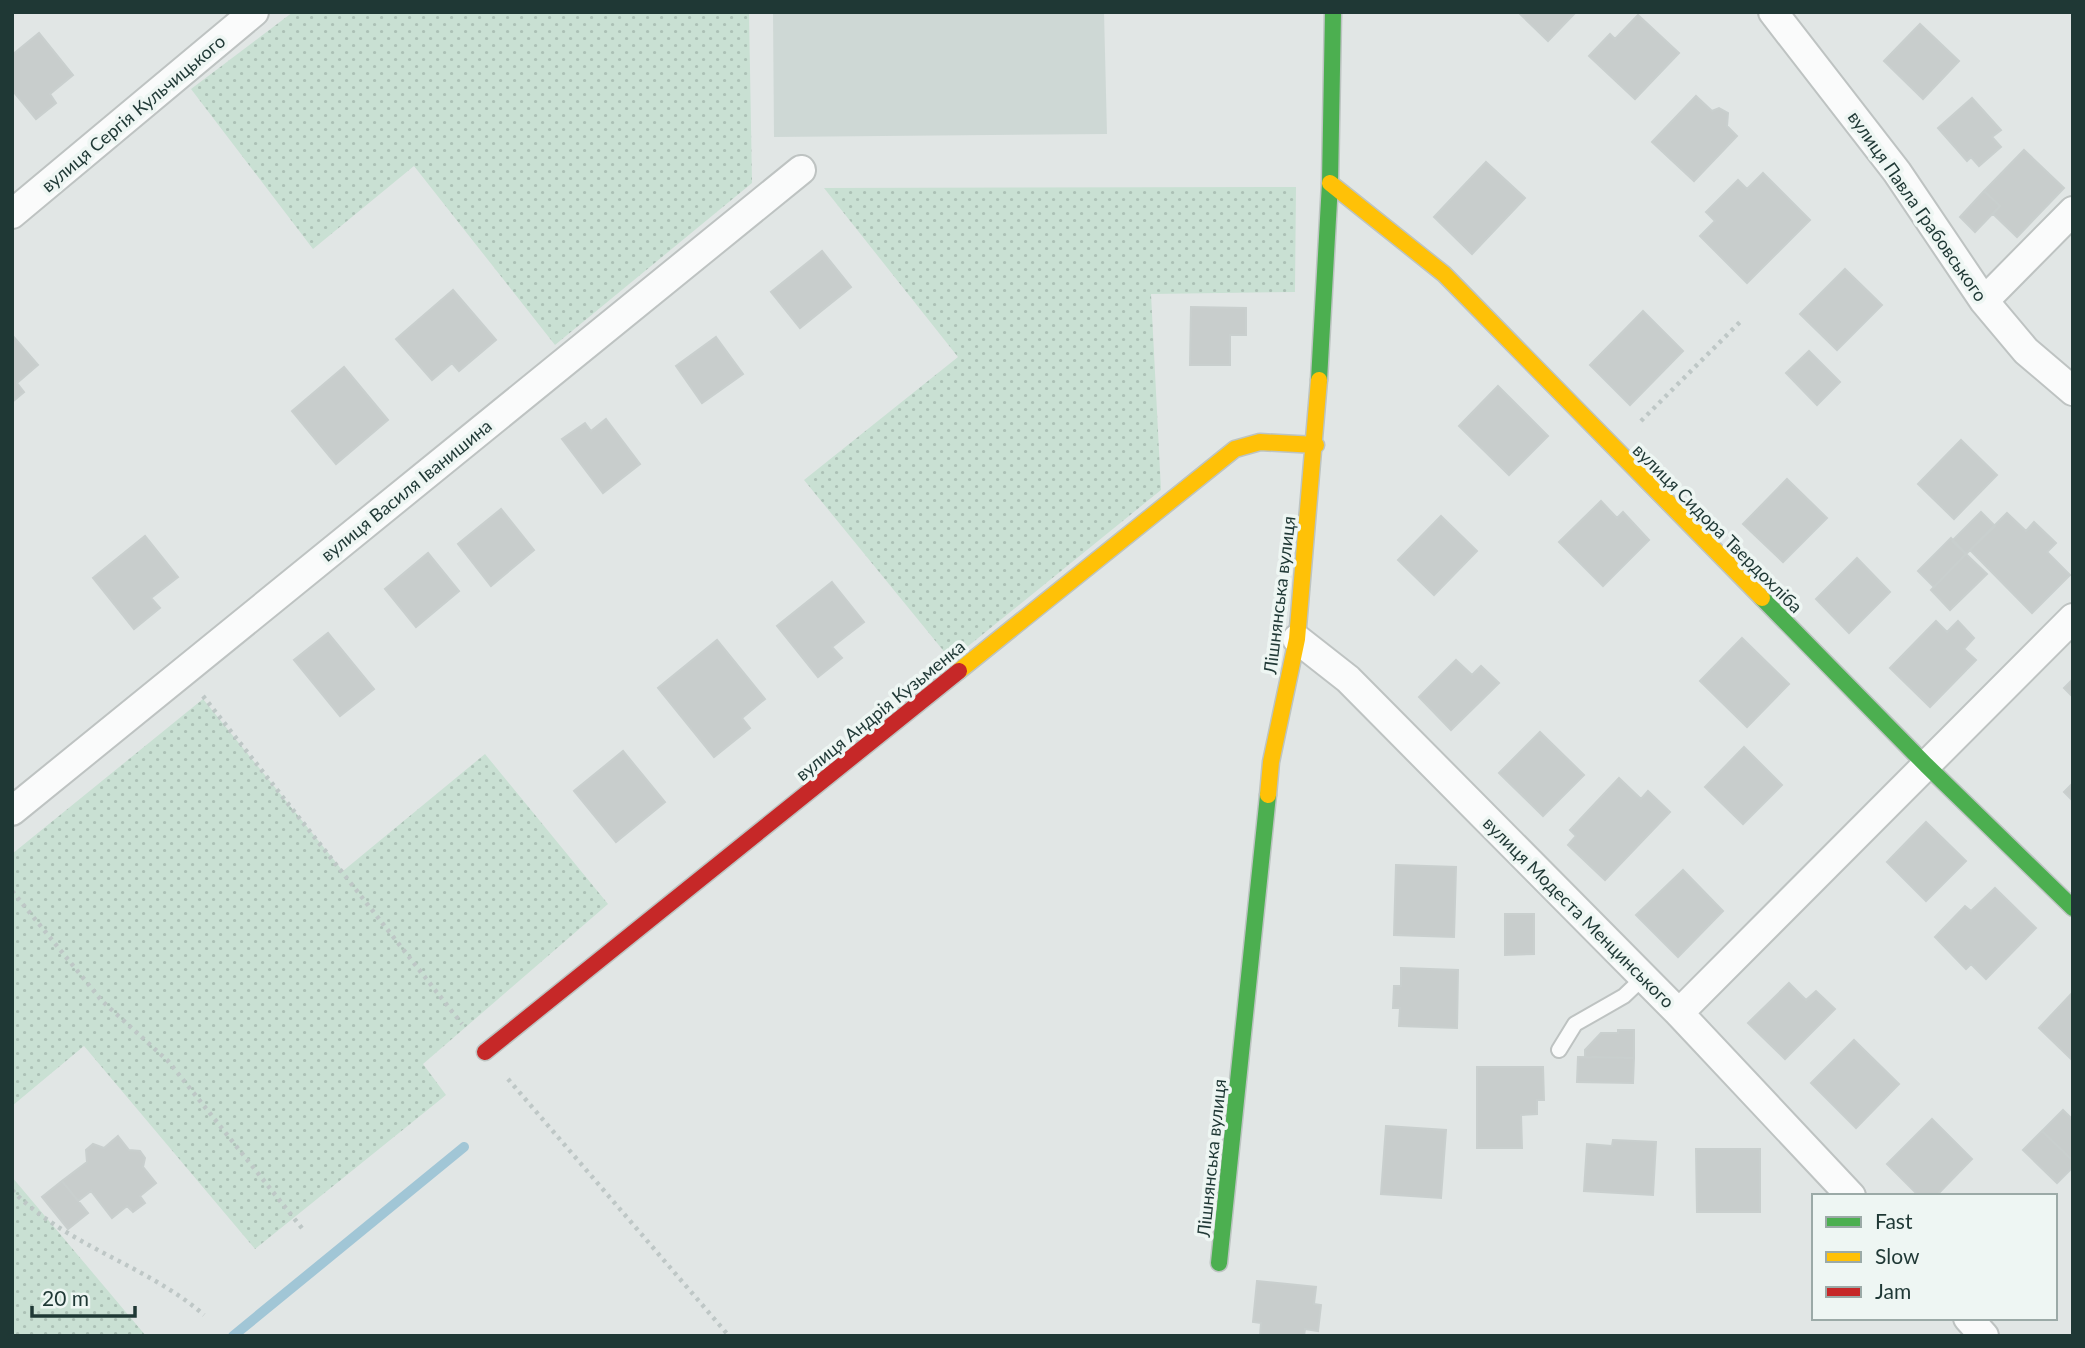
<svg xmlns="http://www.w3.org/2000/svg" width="2085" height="1348" font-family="Lato,sans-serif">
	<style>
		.built { fill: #ced8d5 }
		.garden { fill: url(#garden-dots) }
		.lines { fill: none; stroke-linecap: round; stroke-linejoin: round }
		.stream { stroke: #a1c6d6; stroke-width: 10 }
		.building { fill: #c8cdcc; stroke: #c9cfce; stroke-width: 2 }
		.lane-casing { stroke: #bec3c2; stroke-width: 18 }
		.street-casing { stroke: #bec3c2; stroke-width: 32 }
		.fast-casing { stroke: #bdc4c2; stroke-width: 19 }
		.slow-casing { stroke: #bdc4c2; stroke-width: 19 }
		.jam-casing { stroke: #bdc4c2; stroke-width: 19 }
		.path { stroke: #bec7c6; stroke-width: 4.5; stroke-dasharray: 3.5 5; stroke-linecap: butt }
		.lane { stroke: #fafbfb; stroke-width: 14 }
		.street { stroke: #fafbfb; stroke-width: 28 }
		.fast { stroke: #4caf50; stroke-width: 16 }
		.slow { stroke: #ffc107; stroke-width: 16 }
		.jam { stroke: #c62828; stroke-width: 16 }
		.labels { text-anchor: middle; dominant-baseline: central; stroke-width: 7; stroke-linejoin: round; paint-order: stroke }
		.street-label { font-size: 18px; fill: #1f3835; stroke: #eef6f3 }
	</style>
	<defs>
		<pattern id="garden-dots" width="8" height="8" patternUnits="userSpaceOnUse" patternTransform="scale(1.75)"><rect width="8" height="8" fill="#c9e0d3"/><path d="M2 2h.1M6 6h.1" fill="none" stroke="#acc1b6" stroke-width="1.8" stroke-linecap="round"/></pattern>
	</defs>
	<rect width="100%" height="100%" fill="#e1e6e5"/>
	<!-- built -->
	<path class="built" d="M773,12h331l3,122 -333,3z"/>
	<!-- garden -->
	<path class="garden" d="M293,12h456l3,171 -197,162 -141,-179 -101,83 -122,-160z
		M1296,187l-1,105 -144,2 10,196 -210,170 -147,-180 154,-123 -134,-169z
		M203,699l140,172 142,-117 123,150 -185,160 23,31 -191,154 -171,-203 -72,60v-252z
		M12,1177l134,159h-134z"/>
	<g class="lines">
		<!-- stream -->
		<path class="stream" d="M233,1336l231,-189"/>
	</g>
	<!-- building -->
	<path class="building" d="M1518,12h58l-28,29z
		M1638,15l41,38 -44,46 -46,-43 21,-22 5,5z
		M1920,24l39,37 -36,38 -39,-38z
		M39,33l34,42 -23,19 6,9 -20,16 -24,-29v-35z
		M1696,96l16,15 7,-3 9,5 -1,13 10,10 -43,45 -42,-39z
		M1972,98l29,32 -9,7 9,10 -22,19 -8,-9 -4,4 -29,-33z
		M2024,150l40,38 -47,49 -24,-23 7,-8 -16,-15z
		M1486,162l39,36 -53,56 -38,-37z
		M1763,173l47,47 -63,63 -47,-47 15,-15 -9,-9 32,-32 9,9z
		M1984,191l16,15 -25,26 -15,-15z
		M822,251l29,36 -51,41 -29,-36z
		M1845,269l37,36 -45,45 -37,-36z
		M453,290l43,50 -37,31 -7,-8 -20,17 -36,-41z
		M1191,307l55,1v27h-16v30h-40z
		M1643,311l40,40 -53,54 -40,-40z
		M12,335l26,30 -21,18 7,9 -12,10z
		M716,337l27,37 -41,29 -26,-37z
		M1809,351l31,31 -23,23 -31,-32z
		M344,367l44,53 -52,44 -44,-53z
		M1498,386l50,50 -39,39 -50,-49z
		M606,419l34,45 -37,29 -41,-54 23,-16 6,8z
		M1961,440l36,35 -43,44 -36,-35z
		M1787,479l40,39 -44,44 -40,-38z
		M1601,501l16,17 6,-6 26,28 -46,46 -44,-44z
		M501,509l33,41 -43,36 -33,-42z
		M1981,512l14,14 -29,28 -14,-13z
		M2007,513l19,18 8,-9 22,21 -9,9 23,23 -38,38 -62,-63z
		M1441,516l36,35 -43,44 -36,-35z
		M145,536l33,41 -27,21 9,10 -26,21 -41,-51z
		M1951,538l15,16 -32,33 -16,-16z
		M428,553l31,38 -43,36 -31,-38z
		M1966,554l21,20 -37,36 -19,-20z
		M1857,558l33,34 -41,41 -33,-34z
		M832,582l32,40 -32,25 10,11 -24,19 -41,-51z
		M1936,621l11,11 11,-11 16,17 -10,11 12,11 -46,47 -40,-39z
		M328,633l46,56 -34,27 -46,-56z
		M1742,638l47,46 -42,43 -47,-46z
		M717,640l48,59 -23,19 8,10 -36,29 -56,-69z
		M1456,660l16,15 9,-9 18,17 -48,47 -32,-33z
		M2073,679v18l-9,-9z
		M1540,732l44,43 -41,41 -44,-43z
		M1744,747l38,38 -39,39 -38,-37z
		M623,751l42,51 -49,40 -42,-51z
		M1619,778l22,21 7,-8 22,21 -65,68 -37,-35 8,-9 -6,-6z
		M2073,783v18l-9,-9z
		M1926,822l40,39 -40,40 -39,-39z
		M1396,865l60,2 -2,70 -60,-2z
		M1683,870l40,41 -45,46 -42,-42z
		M1995,888l41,40 -50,51 -15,-15 -5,5 -31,-32 30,-31 6,5z
		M1505,914h29v40l-29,1z
		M1401,968l57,2 -1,58 -58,-2 1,-18h-7l1,-22h7z
		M1789,983l17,17 10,-9 19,18 -50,50 -37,-36z
		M2073,992v69l-34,-33z
		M1618,1030h16v28l-49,-1v-7l16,-17h17z
		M1854,1040l45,44 -43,44 -45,-45z
		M1578,1057l56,1 -1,25 -56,-1z
		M1477,1067h66l1,33h-7v14l-16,1 1,33h-45z
		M2063,1110l10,10v41l-31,-30z
		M1932,1119l40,40 -36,37h-17l-32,-32z
		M1386,1126l60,4 -5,68 -60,-4z
		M2042,1131l31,30v6l-16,16 -34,-33z
		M118,1136l11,14 11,1 5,7 -2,9 13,16 -16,13 5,7 -12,9 -6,-6 -15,12 -21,-27 -13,10 -16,-20 25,-19 -1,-12 7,-6 11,4z
		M1613,1140l43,2 -3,53 -69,-4 3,-47 25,2z
		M1696,1149h64v63h-63z
		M62,1181l26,32 -20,16 -26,-32z
		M1257,1281l59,6 -2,17 7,1 -3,26 -13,-2 -1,7h-44l1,-13 -8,-1z"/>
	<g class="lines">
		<defs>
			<path id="lane" d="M1559,1050l16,-26 49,-28 20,-19"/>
			<path id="street" d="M1773,12l124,160 87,129 42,50 47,40
				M12,214l242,-202
				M1984,301l89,-90
				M1297,639l51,40 331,334 172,183
				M12,811l789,-641
				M1679,1013l394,-395
				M1968,1318l16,18"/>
			<path id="fast" d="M1319,380l11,-197 3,-171
				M1762,598l164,167 147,143
				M1219,1263l49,-468"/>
			<path id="slow" d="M1330,183l114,91 318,324
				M959,671l276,-222 25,-7 56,3
				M1268,795l3,-33 26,-123 22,-259"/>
			<path id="jam" d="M485,1052l474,-381"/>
		</defs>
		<!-- lane casing -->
		<use href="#lane" class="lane-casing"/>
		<!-- street casing -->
		<use href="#street" class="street-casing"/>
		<!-- fast casing -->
		<use href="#fast" class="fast-casing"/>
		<!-- slow casing -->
		<use href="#slow" class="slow-casing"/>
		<!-- jam casing -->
		<use href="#jam" class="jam-casing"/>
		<!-- path -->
		<path class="path" d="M1641,421l101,-101
			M203,696l259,328
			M12,891l90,110 66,60 137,171
			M508,1079l221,257
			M12,1190c54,56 135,75 192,125"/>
		<!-- lane -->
		<use href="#lane" class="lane"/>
		<!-- street -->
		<use href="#street" class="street"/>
		<!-- fast -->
		<use href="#fast" class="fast"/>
		<!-- slow -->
		<use href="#slow" class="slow"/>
		<!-- jam -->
		<use href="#jam" class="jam"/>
	</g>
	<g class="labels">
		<!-- street labels -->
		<g class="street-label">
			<text transform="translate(133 113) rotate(-40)">вулиця Сергія Кульчицького</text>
			<text transform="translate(1918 206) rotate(55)">вулиця Павла Грабовського</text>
			<text transform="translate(406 490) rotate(-39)">вулиця Василя Іванишина</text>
			<text transform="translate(1718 528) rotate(45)">вулиця Сидора Твердохліба</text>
			<text transform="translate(1279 595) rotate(-83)">Лішнянська вулиця</text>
			<text transform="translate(880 710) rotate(-39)">вулиця Андрія Кузьменка</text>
			<text transform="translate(1579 912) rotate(45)">вулиця Модеста Менцинського</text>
			<text transform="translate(1211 1158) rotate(-84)">Лішнянська вулиця</text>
		</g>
	</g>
	<!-- border -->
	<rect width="2085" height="1348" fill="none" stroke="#1f3835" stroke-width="28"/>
	<!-- legend -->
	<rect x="1812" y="1194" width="245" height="126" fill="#eef6f3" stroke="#9baaa7" stroke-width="2"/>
	<rect x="1826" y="1217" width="35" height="10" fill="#4caf50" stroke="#9baaa7" stroke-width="2"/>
	<text x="1875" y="1229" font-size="21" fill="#1f3835">Fast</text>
	<rect x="1826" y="1252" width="35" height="10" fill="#ffc107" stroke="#9baaa7" stroke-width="2"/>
	<text x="1875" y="1264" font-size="21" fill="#1f3835">Slow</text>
	<rect x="1826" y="1287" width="35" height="10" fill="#c62828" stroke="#9baaa7" stroke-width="2"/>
	<text x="1875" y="1299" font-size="21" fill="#1f3835">Jam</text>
	<!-- scale -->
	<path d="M32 1306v10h103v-10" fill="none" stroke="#1f3835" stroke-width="3.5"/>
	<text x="42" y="1306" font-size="21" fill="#1f3835" stroke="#eef6f3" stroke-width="5" paint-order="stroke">20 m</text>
</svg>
